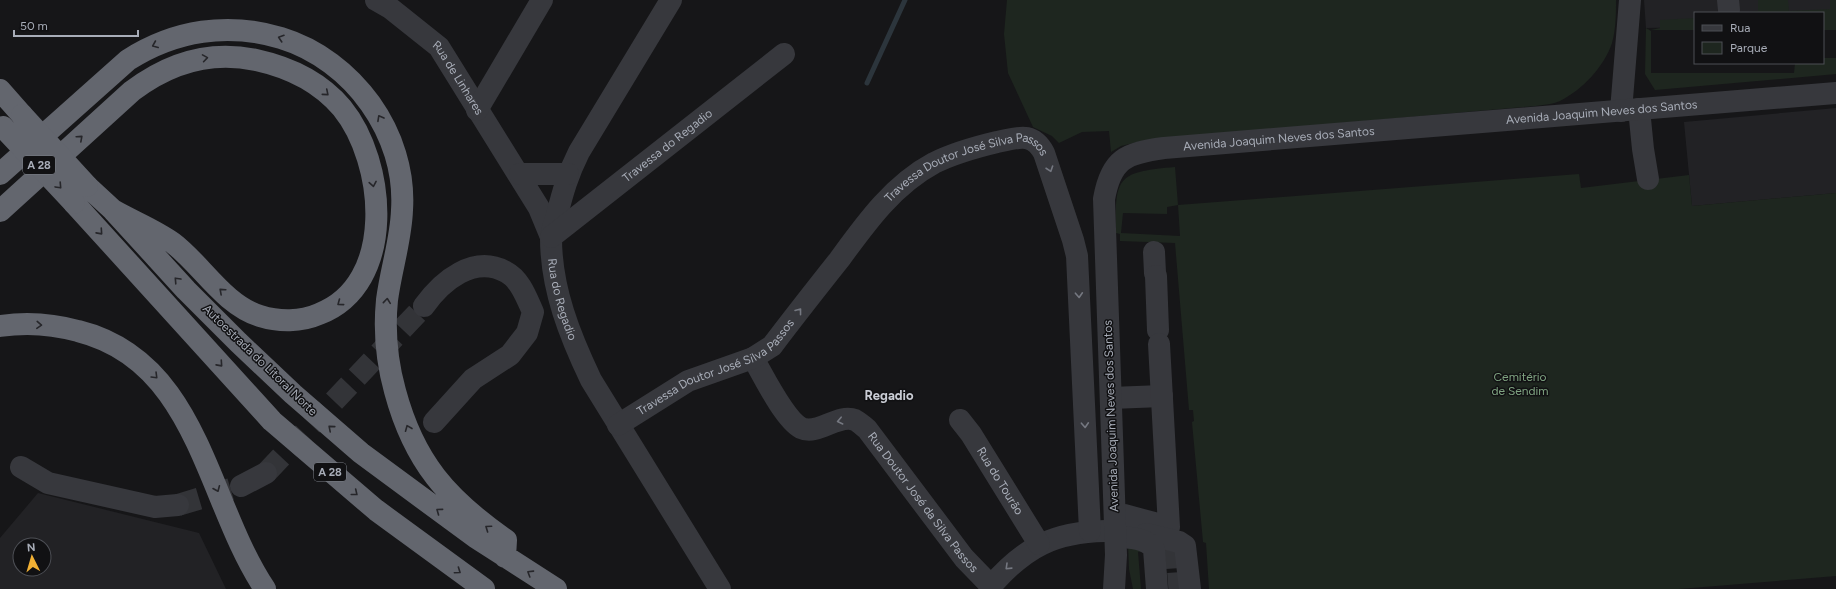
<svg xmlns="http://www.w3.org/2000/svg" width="1836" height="589" font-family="Figtree,sans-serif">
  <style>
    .built { fill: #222225; fill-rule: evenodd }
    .green { fill: #1e261f; fill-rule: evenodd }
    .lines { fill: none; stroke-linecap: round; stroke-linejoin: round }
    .stream { stroke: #2c353c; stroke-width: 5 }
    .minor-tunnel { stroke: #333438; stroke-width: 22; stroke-dasharray: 22 11; stroke-linecap: butt }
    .minor { stroke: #37383d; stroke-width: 22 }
    .highway { stroke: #63666e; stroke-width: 22 }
    .highway-bridge { stroke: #63666e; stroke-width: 22 }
    .oneway { stroke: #26262a }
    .oneway2 { stroke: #757881 }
    .labels { text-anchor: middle; stroke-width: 3; stroke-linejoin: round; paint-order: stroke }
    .shield { fill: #111113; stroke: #7b7e86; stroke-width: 1 }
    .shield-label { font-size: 11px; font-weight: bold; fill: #a8adb8 }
    .street-label { font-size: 12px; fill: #a8adb8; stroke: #111113 }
    .park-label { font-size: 12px; fill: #7fa381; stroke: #111113 }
    .neighbourhood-label { font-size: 13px; font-weight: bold; fill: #c9ccd4; stroke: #111113 }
  </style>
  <rect width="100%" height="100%" fill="#161618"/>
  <!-- built -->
  <path class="built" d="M1644,0H1836V25L1823,13H1695V27L1646,28Z
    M1836,108V193L1692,206L1684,122Z
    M38,493L199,533L226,589H0V538ZM20,545H44V569H20Z"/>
  <!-- green -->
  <path class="green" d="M1007,0H1616C1616,14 1616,29 1612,43C1604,67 1582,90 1560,101C1553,104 1543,105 1536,106L1146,140L1121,146L1111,152L1109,131L1082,132L1059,143L1052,136L1033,127L1008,73L1004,34Z
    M1758,0H1788L1789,11L1830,9V0H1836V30H1823V13H1741L1758,11Z
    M1695,18V30H1651L1660,28V20Z
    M1646,28L1651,31V73H1794L1795,63H1823V58H1836V74L1655,90L1645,74Z
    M1175,167L1178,205L1579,174L1581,188L1689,175L1692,206L1836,193V576L1679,589H1209L1206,543L1203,542L1192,422L1194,421L1193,410H1189L1175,243L1120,241V234L1116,233C1115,177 1117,172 1175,167ZM1178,205L1180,236L1121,233L1123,213L1167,214V207Z
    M1128,543L1144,551L1138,552L1141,589H1147H1133L1129,569Z"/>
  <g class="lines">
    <!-- stream -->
    <path class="stream" d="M867,83L905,0"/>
    <!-- minor-tunnel -->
    <path class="minor-tunnel" d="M266,473L424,306
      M178,505L241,486
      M1165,558L1180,557
      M1168,584L1182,583"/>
    <!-- minor -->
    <g class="minor">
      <path id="s1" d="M376,0L390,8L439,47L539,208L551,237"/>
      <path id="s2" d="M671,0L579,152C568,174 563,191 557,215C555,222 551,231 551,238C551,289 570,336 591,380L720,589"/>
      <path d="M1728,0L1729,10"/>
      <path d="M1639,109L1643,149L1648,179"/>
      <path d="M477,110L542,0"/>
      <path d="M1621,111L1630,0"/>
      <path d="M520,174H568"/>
      <path id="s3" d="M551,237L784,54"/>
      <path d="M1154,252L1155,273"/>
      <path d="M1156,276L1158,330"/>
      <path d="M424,306C442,281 474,254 506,272C520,279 527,299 533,312L527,333L510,355L473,379L434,422"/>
      <path id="s4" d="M753,358C763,375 784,419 801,428C818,436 838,413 855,420C859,422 863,426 867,429L964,558L991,586C1025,547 1054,532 1105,531"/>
      <path d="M1111,398L1162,396"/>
      <path id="s5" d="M960,420L971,434L1039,544"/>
      <path id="s6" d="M618,425L688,381L753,358L772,346C794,317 816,289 839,260C866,223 893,185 934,163C954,153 976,147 997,142C1018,138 1032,131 1044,153L1073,240L1077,256L1090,531"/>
      <path d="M21,467L48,483L155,507L178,505"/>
      <path d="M241,486L266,473"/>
      <path d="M1115,515H1124L1169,527L1159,344"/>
      <path d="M1146,534L1179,542L1185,546L1190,589"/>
      <path d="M1115,537C1128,537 1147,538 1154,549L1157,589"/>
      <path id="s7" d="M1114,589L1116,555L1104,199C1111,159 1126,153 1164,148L1836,93"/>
    </g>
    <!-- highway -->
    <path class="highway" d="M0,90L22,115
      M0,174L128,60C175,30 228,22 281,38C353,60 407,134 402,210C401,240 391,269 387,300C384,330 387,362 395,391C414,462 447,499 506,540L505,557
      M87,186L113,210L186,290L238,342L293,394L361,453L475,537L556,589
      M74,203L272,421L376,510L484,589
      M0,211L132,91C169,63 210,50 256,60C288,67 320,82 342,108C386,162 397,284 319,314C301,322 279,322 260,316C224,305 201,264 173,243C155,230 132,221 113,210
      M0,326C26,322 53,324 78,331C199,361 206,501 265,589"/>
    <!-- highway-bridge -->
    <path class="highway-bridge" d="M22,115L87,186
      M3,127L74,203"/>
  </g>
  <!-- one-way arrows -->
  <defs><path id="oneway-chevron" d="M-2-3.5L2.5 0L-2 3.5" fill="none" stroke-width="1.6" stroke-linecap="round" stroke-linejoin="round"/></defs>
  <g class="oneway">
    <use href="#oneway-chevron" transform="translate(281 38) rotate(-162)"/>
    <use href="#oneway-chevron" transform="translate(155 45) rotate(157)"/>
    <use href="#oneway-chevron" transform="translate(205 58) rotate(-9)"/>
    <use href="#oneway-chevron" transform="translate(326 93) rotate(40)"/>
    <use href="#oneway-chevron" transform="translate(380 118) rotate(-119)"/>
    <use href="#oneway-chevron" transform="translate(80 138) rotate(-42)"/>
    <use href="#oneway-chevron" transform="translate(373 184) rotate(80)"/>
    <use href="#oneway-chevron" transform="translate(59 186) rotate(47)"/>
    <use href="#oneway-chevron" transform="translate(100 232) rotate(48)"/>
    <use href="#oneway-chevron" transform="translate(177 280) rotate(-133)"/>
    <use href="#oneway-chevron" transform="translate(222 291) rotate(-138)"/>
    <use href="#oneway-chevron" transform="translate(387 301) rotate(-84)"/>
    <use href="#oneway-chevron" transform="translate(340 303) rotate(143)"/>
    <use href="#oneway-chevron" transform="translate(39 325) rotate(3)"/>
    <use href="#oneway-chevron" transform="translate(220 364) rotate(48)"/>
    <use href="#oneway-chevron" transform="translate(155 376) rotate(45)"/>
    <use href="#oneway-chevron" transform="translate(331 428) rotate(-139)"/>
    <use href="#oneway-chevron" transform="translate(408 428) rotate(-112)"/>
    <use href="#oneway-chevron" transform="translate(217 489) rotate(67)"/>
    <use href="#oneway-chevron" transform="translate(355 493) rotate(39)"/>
    <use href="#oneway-chevron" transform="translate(439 511) rotate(-144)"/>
    <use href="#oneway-chevron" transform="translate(488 528) rotate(-145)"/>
    <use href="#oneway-chevron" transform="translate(458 571) rotate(35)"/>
    <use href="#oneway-chevron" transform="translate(530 573) rotate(-148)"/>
  </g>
  <g class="oneway2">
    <use href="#oneway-chevron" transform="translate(1050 169) rotate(71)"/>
    <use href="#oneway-chevron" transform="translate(1079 295) rotate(87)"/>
    <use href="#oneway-chevron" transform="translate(799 311) rotate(-52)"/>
    <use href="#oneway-chevron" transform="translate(840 421) rotate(167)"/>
    <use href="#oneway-chevron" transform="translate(1085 425) rotate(87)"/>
    <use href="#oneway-chevron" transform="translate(1008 567) rotate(136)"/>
  </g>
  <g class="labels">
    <!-- shield labels -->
    <g class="shield">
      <rect x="23" y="156" width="32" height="18" rx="3"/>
      <rect x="314" y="463" width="32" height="18" rx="3"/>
    </g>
    <g class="shield-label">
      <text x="39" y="169">A 28</text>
      <text x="330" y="476">A 28</text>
    </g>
    <!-- street labels -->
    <g class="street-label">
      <text dy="4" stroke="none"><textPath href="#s1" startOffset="115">Rua de Linhares</textPath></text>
      <text dy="4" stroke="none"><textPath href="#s7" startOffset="917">Avenida Joaquim Neves dos Santos</textPath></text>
      <text dy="4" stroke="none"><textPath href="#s7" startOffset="593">Avenida Joaquim Neves dos Santos</textPath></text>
      <text dy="4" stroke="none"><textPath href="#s3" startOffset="148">Travessa do Regadio</textPath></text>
      <text dy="4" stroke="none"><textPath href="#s6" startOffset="451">Travessa Doutor José Silva Passos</textPath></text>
      <text dy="4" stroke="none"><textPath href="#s2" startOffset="331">Rua do Regadio</textPath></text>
      <text transform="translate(260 360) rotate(44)" y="4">Autoestrada do Litoral Norte</text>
      <text dy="4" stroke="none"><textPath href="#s6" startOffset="115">Travessa Doutor José Silva Passos</textPath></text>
      <text transform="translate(1111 416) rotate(-92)" y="4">Avenida Joaquim Neves dos Santos</text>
      <text dy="4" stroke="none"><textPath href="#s5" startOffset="73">Rua do Tourão</textPath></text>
      <text dy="4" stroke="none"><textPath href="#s4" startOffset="249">Rua Doutor José da Silva Passos</textPath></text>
    </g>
    <!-- park labels -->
    <g class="park-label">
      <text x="1520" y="381">Cemitério<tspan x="1520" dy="14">de Sendim</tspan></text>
    </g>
    <!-- neighbourhood labels -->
    <g class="neighbourhood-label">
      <text x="889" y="400">Regadio</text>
    </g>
  </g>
  <!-- legend -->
  <rect x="1694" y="12" width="130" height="52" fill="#111113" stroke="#4d4f55"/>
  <rect x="1702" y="25" width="20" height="6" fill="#37383d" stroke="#4d4f55"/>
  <text x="1730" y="32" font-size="12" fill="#a8adb8">Rua</text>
  <rect x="1702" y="42" width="20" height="12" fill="#1e261f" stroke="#4d4f55"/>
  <text x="1730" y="52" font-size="12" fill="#a8adb8">Parque</text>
  <!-- north arrow -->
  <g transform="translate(32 557) rotate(355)"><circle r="19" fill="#111113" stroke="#4d4f55"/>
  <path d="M0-3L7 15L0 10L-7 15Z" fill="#f2b134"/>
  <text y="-6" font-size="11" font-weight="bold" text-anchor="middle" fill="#a8adb8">N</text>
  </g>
  <!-- scale -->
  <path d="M14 30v6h124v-6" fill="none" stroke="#a8adb8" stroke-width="2"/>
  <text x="20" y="30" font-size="12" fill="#a8adb8" stroke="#111113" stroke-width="3" paint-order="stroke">50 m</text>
</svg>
